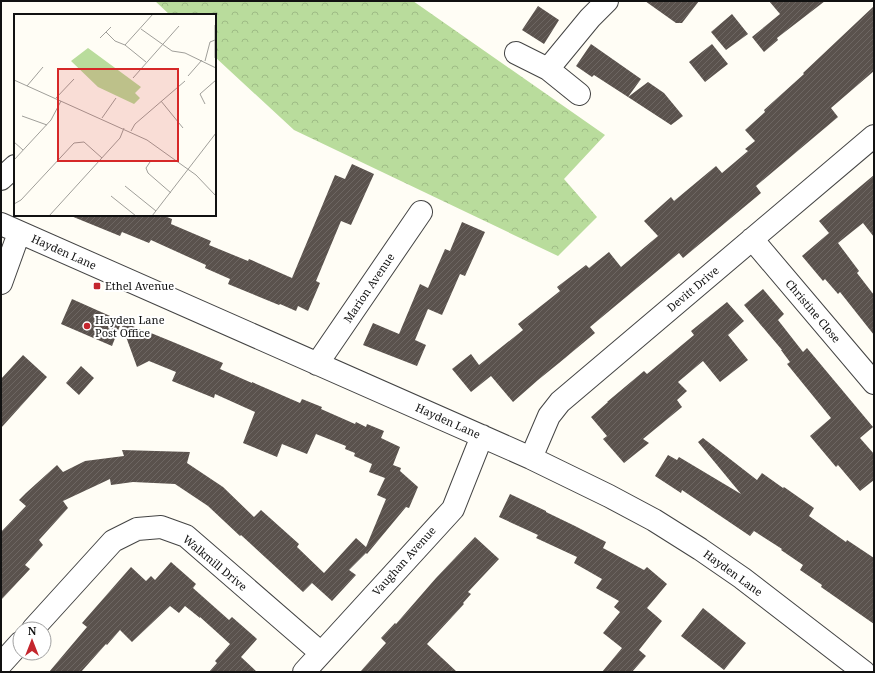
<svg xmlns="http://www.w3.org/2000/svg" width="875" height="673" font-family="'Noto Serif',serif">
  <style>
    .forest { fill: url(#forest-crowns) }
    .building { fill: url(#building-hatch) }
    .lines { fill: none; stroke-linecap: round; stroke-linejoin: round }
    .minor-casing { stroke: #444; stroke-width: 24 }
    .minor { stroke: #fff; stroke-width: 22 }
    .poi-dot { fill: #c4262e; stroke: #fff; stroke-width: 1.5 }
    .labels { text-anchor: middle; stroke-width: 4; stroke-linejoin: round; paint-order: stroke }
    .street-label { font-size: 11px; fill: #111; stroke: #fff }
    .poi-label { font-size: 11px; fill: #111; stroke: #fff; text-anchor: start }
    .inset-road { fill: none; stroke: #a09f9a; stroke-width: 1 }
    .view { fill: #d62828; fill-opacity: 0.15; stroke: #d62828; stroke-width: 2 }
    .inset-edge { fill: none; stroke: #111; stroke-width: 2 }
  </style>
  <defs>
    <pattern id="forest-crowns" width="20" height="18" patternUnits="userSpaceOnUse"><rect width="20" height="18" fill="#b9dc9c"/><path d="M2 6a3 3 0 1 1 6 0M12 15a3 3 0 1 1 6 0" fill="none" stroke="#9ebc85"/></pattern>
    <pattern id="building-hatch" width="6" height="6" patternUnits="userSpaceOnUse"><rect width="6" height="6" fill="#5a524d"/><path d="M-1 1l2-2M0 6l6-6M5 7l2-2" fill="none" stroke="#6d6662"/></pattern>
  </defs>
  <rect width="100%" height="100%" fill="#fffdf5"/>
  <!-- forest -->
  <path class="forest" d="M155,1H413L605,135L564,179L597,217L558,256L294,130L215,57V15H170Z"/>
  <!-- building -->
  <path class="building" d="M645,1H699L682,23H676Z
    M769,1H825L777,38L778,40L764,52L752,37L780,14Z
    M538,6L559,20L544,44L522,30Z
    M874,6V71L831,108L838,117L756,186L761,193L683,258L679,253L590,327L595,333L559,363L538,380L513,402L491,376L471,392L452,369L471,354L479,365L523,330L518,324L560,291L557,287L586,265L589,268L609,252L621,267L658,236L644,221L671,197L674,201L716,166L722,173L748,151L745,149L755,141L745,130L765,112L764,110L804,74L803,73Z
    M732,14L748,34L726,50L711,32Z
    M591,44L641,79L628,97L594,75L592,77L576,66Z
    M712,44L728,64L705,82L689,62Z
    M648,82L664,93L683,116L671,125L628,97Z
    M352,164L374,174L351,225L341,221L316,281L320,283L308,311L298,306L296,311L280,304L279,305L228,284L230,279L205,268L206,265L151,240L149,243L122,232L120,236L71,216V215H162L172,219L171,224L211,241L209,245L248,261L249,259L292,278L335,175L345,179Z
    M874,175V237L863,223L838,243L859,271L857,273L874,295V335L840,292L838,294L825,279L823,281L802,256L829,233L819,221Z
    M462,222L485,232L465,276L460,274L442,315L428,309L415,340L426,345L417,366L363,345L373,323L399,334L420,284L428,288L445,249L450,251Z
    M763,289L784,314L778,320L803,352L807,348L873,427L860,438L874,454V480L860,491L838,465L836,467L810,436L831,418L787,364L790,362L781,350H782L744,305Z
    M72,299L146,332V331L173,342L223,363L220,369L252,383V382L300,403L302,399L322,407L321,409L355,424L356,422L366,427L367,424L384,431L381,438L400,447L393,465L401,468L400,471L418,487L409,508L406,507L367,554L366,553L349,570L356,575L332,601L312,583L303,592L241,535L240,536L208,506L175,484L133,482L111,485L110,479L63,501L68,508L39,540L43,545L25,565L30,569L1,600V532L26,506L19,500L26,493L57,465L63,472L85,461L124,456L122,450L190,452L187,463L223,487L254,517L261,510L299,544L297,547L324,573L356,538L366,547L386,499L377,495L385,478L369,472L372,464L354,456L355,453L345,449L346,446L316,434L307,454L282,444L277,457L243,443L255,412L215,394L214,398L172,381L176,372L149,361L137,367L121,323L112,346L61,324Z
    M727,302L744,321L728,335L748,360L720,382L703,361L690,372L678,382L687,391L677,400L682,407L643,439L649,443L624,463L603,439L607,436L591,417L608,402H607L644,371L647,374L694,335L691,331Z
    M23,355L47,377L1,428V379Z
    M81,366L94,378L79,395L66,383Z
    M703,438L757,480L762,473L783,488L784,487L814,508L809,516L846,542L847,540L874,558V624L821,587L822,585L800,570L803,565L781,550L782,549L754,531L750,536L682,490L681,493L655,476L668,455L677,460L679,457L741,494L698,442Z
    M510,494L546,511V512L575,526L606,542L603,548L644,570L647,567L667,584L647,608L662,621L639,650L646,656L632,672H602L622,648L603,633L620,612L614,607L619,601L596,588L602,579L574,563L577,557L536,538L538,535L499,517Z
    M475,537L499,559L468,592L471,594L463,603L464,604L427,644L457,672H360L386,643L381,638L395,623L396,624L436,578Z
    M171,562L196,584L193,588L229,620L232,617L257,639L241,657L257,672H209L217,663L215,661L230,644L200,617V618L185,606L179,613L170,606L132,642L120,630L107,645L106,644L81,672H49L87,627L82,623L131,567L146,581L151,576L155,580Z
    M703,608L746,643L724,670L681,636Z"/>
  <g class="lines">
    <!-- minor casing -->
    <g class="minor-casing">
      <path id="minor" d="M516,53L548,69L579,94
        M548,69L590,18L607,1
        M1,179L15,166
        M1,224L531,458L609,496L654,520L700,549L742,578L864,672
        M752,239L874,383
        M1,283L19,233
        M317,364L421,212
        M531,458L549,416L560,402L874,136
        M33,629L113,541L137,529L161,527L186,536L321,653
        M1,664L20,643
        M304,672L453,509L482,436"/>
    </g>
    <!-- minor -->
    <use href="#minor" class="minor"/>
  </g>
  <!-- markers -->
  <g class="poi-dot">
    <rect x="93" y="282" width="8" height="8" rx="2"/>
    <circle cx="87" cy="326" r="4"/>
  </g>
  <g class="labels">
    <!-- street labels -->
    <g class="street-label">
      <text transform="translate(64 252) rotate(24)" y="4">Hayden Lane</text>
      <text transform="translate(369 288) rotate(-56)" y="4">Marion Avenue</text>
      <text transform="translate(693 289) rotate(-40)" y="4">Devitt Drive</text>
      <text transform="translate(813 311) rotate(50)" y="4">Christine Close</text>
      <text transform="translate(448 421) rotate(24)" y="4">Hayden Lane</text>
      <text transform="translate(404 561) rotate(-48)" y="4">Vaughan Avenue</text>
      <text transform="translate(215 563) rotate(40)" y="4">Walkmill Drive</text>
      <text transform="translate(733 573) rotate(36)" y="4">Hayden Lane</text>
    </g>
    <!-- poi labels -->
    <g class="poi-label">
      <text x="105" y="290">Ethel Avenue</text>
      <text x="95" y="324">Hayden Lane<tspan x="95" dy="13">Post Office</tspan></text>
    </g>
  </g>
  <!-- overview -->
  <g transform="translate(14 14)">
    <rect width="202" height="202" fill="#fffdf5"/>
    <path d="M74,34L127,73L121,79L126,84L120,90L84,73L57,47Z" fill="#b9dc9c"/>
    <path class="inset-road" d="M201,11V44M127,15L158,37L171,39L202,54M92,18L101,27L111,31M86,24L97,13M111,31L139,0M111,31L132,48M191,47L196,28L201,26M174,62L188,46M119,64L165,12M0,66L133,126L182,161L202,182M13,72L29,53M42,84L60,65M147,87L169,114M191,90L186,80L202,66M8,102L33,111M88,104L102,84M117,117L121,110L171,67M0,128L9,136M0,146L37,106L47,87M136,148L132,154L134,159L157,179M111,172L142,197M97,182L122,202M0,190L7,186L60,129L70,128L88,144M35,202L106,124L110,114M138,202L202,119"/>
    <path class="view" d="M44,55H164V147H44Z"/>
    <rect width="202" height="202" class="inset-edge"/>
  </g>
  <!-- border -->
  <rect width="875" height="673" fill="none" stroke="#111111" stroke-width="4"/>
  <!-- north arrow -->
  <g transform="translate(32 641)"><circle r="19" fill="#ffffff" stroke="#a0a0a0"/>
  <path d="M0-3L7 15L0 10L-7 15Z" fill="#c4262e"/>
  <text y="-6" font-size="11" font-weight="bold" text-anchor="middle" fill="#111111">N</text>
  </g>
</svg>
